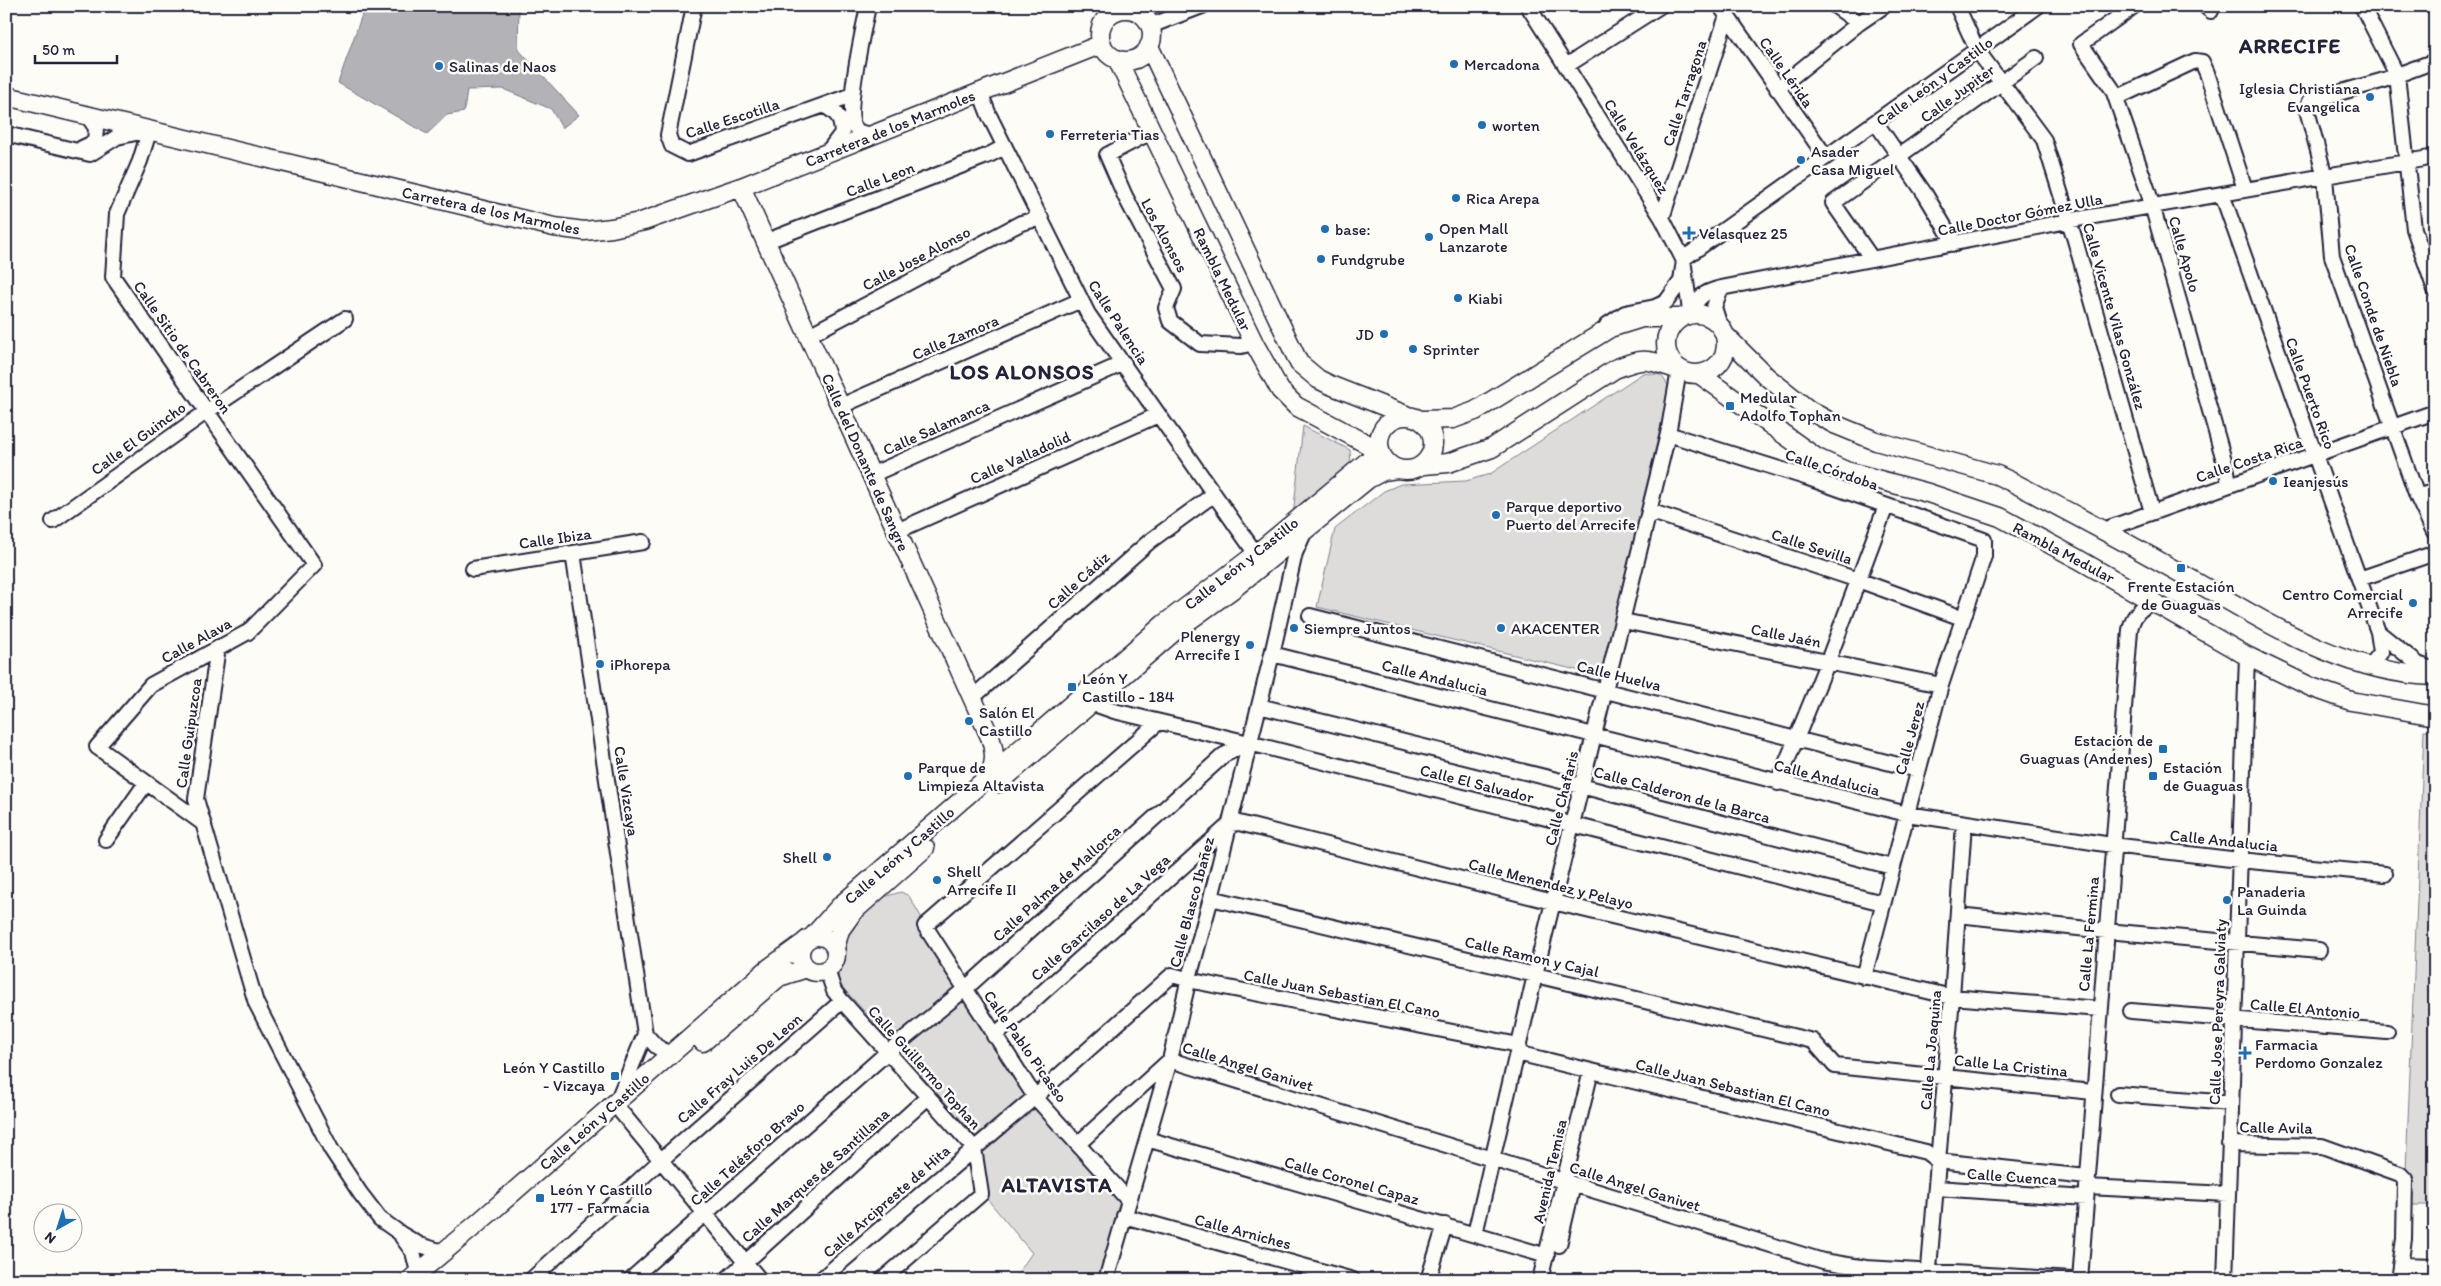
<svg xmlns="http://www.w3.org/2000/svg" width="2441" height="1286" font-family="Itim,sans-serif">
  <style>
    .green { fill: #dddcdb; stroke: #807f8b }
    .water { fill: #b2b2b7; stroke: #787885 }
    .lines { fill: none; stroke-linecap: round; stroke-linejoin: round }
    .minor-casing { stroke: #22223b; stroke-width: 18 }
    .major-casing { stroke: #22223b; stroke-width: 21 }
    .minor { stroke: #fdfcf7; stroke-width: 14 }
    .major { stroke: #fdfcf7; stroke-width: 18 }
    .poi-dot { fill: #1f6fb2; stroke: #fdfcf7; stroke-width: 2 }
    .labels { text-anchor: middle; stroke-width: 5; stroke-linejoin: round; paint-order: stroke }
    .poi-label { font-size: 16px; fill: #22223b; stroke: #fdfcf7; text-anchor: start }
    .street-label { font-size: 16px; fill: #22223b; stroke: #fdfcf7 }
    .district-label { font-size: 21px; font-weight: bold; letter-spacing: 1px; fill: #22223b; stroke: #fdfcf7 }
  </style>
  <rect width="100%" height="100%" fill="#fdfcf7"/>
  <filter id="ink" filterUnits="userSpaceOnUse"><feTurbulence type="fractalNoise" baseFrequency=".02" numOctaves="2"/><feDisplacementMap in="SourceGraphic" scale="10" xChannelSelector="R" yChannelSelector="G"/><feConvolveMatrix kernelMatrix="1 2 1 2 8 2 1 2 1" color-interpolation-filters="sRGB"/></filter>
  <g filter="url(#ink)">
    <!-- green -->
    <path class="green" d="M1643,373L1661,375L1670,388L1601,676L1317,607L1335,529L1384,491L1401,484L1466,481L1490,474Z
      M1303,426L1350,450L1351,466L1293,515Z
      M2424,730H2435V1205H2410L2411,1176L2406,1170Z
      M901,892L909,896L923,920L917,926L957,987L891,1041L844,989L839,983L838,975L845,960L847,931L877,899Z
      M966,998L1029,1095L978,1139L899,1051Z
      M1035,1102L1121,1200L1098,1280H1013L1032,1253L988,1200L989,1194L980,1151Z"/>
    <!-- water -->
    <path class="water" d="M365,6H519L518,49L579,115L562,128L551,109L503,89L467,90L464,112L447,115L427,134L338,83Z"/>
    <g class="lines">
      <!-- minor casing -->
      <g class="minor-casing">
        <path id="minor" d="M694,6L668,135L672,146L688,154L852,95
          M868,6C864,27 843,117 856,129C860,134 868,134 874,134
          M1528,6L1662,218L1683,259L1690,311
          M1835,6L1859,23
          M1957,6L1977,50L2044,140L2075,240L2152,512
          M2134,6L2081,44L2113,90L2148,191L2227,471L2229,485
          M2205,6L2211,11
          M2362,6L2397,75L2414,229L2435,290
          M1723,10L1826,157
          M1150,26L1202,6
          M1566,66L1660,6
          M1777,89L1859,23L1884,6
          M980,92L989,115L1088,314L1256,554
          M2116,98L2195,61L2202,62L2207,73L2245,189
          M825,106C838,113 841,118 842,133L827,153
          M1876,123L1925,194L1955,244
          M156,131L148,135L140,161L117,214L113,277L314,565L248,632L151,685L97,747L204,824
          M1151,132L1107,155L1125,196L1174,289L1166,308L1170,321L1200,344L1241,346L1254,343
          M6,134L90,154L117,137L145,131
          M82,148L95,142L96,128L87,115
          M2222,194L2378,632L2381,652L2370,667
          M1662,218L1730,6
          M767,241L989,155L1004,147
          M1683,259L2038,6
          M1872,259L1833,203L2036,58
          M1691,314C1697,297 1704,292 1721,288L2078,219L2435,157
          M1607,325L1625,313L1655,307L1666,302L1681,281L1683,267
          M1720,326L1714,307L1721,288
          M809,335L1021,223L1041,218
          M841,406L1081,300
          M1668,434L1808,478L1984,540V556L1941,685L1864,977
          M871,475L1124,363
          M2417,496L2435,492
          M1649,511L1858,580L1962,618
          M53,521L206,412L345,319
          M2103,530L2435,412
          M897,531L1158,415
          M2434,532L2417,496L2332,256L2325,177L2307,110L2310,101L2381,81L2435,61
          M573,553L645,1034L619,1097
          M473,569L643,542
          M2359,579L2435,553
          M1310,616L1918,770
          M1623,621L1941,685
          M2378,632L2418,664L2435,670
          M218,647L196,799L256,1003L331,1149L360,1193L380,1219L401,1234L420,1245L443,1252
          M1272,654L1907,814L2112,845L2239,860L2385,874
          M972,698L1150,541L1213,495
          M1091,703L1114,711L1249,743L1883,903
          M1259,706L1581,786L1892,867
          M1778,783L1828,661L1886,506
          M106,840L146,783
          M1211,898L1813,1041L1835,1066L2093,1092
          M1958,915L2106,931L2319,950
          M827,970L834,991L842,1001L974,1148L981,1194L882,1280
          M2131,1011L2387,1032
          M645,1034L656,1046L670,1055
          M994,1036L1230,824L1239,823L1553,902L1952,997L2099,1009
          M1517,1053L1926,1152L1938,1161
          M2118,1094L2230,1103
          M621,1112L760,1280
          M1147,1139L1547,1256
          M1078,1144L1170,1060L1823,1261L1866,1268L2072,1280
          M2229,1144L2322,1146L2400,1174L2405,1179L2404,1239L2398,1280
          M1938,1161L2087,1177
          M2087,1187L2228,1194
          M1936,1188L2086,1198
          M1129,1201L1035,1097L925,926L1159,722
          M1124,1216L1353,1280
          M1475,1234L1535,975L1668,434L1679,370
          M402,1237L413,1252L418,1272
          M1559,1245L1573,1185
          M2402,1265L2435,1266
          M531,1280L660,1161L842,1001
          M630,1280L882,1057L965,989L1224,755L1249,743
          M726,1280L928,1097
          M820,1280L1035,1097L1172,975L1198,982L1519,1045
          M1106,1280L1170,1060L1189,978L1211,898L1272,654L1295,553L1304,533
          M1428,1280L1445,1225
          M1540,1280L1591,1071
          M1928,1280L1952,997L1964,823
          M2080,1280L2130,630C2133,614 2140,609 2153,601
          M2225,1280L2247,656"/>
      </g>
      <!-- major casing -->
      <g class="major-casing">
        <path id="major" d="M1100 35a26 26 0 1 1 52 0a26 26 0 1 1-52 0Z
          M1149,46L1299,363L1318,379L1330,385L1406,415
          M1117,59L1254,343L1280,390L1296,406L1380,451
          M6,96L554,227L584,231L612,228L644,221L741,187L1102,44
          M741,187L990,737C995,752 996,761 989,776
          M1666 344a30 30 0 1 1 60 0a30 30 0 1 1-60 0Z
          M1725,335L1767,377L1809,410L1834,424L1876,441L1997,475L2016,484C2071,513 2126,542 2180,573C2259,617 2341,674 2435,676
          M1699,374L1817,458L1846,471L1928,493L2000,517L2078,559L2247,656L2311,687L2351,701L2435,716
          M1379 443a27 27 0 1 1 54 0a27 27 0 1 1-54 0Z
          M1422,420L1453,419L1475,411L1610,328L1642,318H1680
          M1424,465L1448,463L1492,448L1615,369C1646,356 1648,360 1679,370
          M999,783L1176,630L1233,589L1368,479L1383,471L1397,469
          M800 954a18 18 0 1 1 36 0a18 18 0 1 1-36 0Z
          M813,936L841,905L1164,624L1256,554L1380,451
          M836,945L840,930L853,912L925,848
          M703,1042L779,977L807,968
          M410,1280L478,1223L769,968L802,944"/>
      </g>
      <!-- minor -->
      <use href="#minor" class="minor"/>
      <!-- major -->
      <use href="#major" class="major"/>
    </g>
  </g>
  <!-- markers -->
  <g class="poi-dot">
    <circle cx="1454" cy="64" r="5"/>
    <circle cx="439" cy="66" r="5"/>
    <circle cx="2370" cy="97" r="5"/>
    <circle cx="1482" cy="125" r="5"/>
    <circle cx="1050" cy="134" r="5"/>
    <circle cx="1801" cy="160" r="5"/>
    <circle cx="1456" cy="198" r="5"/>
    <circle cx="1325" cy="229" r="5"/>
    <path d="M1686.5 225.5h5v5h5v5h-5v5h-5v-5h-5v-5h5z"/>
    <circle cx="1429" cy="237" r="5"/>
    <circle cx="1321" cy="259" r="5"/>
    <circle cx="1458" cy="298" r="5"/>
    <circle cx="1384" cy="334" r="5"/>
    <circle cx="1413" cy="349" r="5"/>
    <rect x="1725" y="401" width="10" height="10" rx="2.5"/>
    <circle cx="2273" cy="481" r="5"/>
    <circle cx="1496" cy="515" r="5"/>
    <rect x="2176" y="563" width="10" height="10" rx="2.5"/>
    <circle cx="2413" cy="603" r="5"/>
    <circle cx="1294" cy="628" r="5"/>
    <circle cx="1501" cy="628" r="5"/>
    <circle cx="1250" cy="645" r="5"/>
    <circle cx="600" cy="664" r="5"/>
    <rect x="1067" y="682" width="10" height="10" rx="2.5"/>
    <circle cx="969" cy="721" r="5"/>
    <rect x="2158" y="744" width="10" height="10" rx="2.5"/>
    <circle cx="908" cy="776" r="5"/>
    <rect x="2148" y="771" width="10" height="10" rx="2.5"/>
    <circle cx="827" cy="857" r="5"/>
    <circle cx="937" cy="880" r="5"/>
    <circle cx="2227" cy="900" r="5"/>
    <path d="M2242.5 1045.5h5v5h5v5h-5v5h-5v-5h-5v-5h5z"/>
    <rect x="610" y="1071" width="10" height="10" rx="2.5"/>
    <rect x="535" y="1193" width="10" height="10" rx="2.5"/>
  </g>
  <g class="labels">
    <!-- poi labels -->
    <g class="poi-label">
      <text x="1464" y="70">Mercadona</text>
      <text x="449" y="72">Salinas de Naos</text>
      <text x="2360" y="94" text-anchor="end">Iglesia Christiana<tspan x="2360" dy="18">Evangelica</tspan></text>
      <text x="1492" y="131">worten</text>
      <text x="1060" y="140">Ferreteria Tias</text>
      <text x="1811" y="157">Asader<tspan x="1811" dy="18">Casa Miguel</tspan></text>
      <text x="1466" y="204">Rica Arepa</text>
      <text x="1439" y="234">Open Mall<tspan x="1439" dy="18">Lanzarote</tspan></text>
      <text x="1335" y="235">base:</text>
      <text x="1699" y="239">Velasquez 25</text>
      <text x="1331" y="265">Fundgrube</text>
      <text x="1468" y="304">Kiabi</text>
      <text x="1374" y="340" text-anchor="end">JD</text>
      <text x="1423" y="355">Sprinter</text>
      <text x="1740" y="403">Medular<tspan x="1740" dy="18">Adolfo Tophan</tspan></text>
      <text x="2283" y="487">Ieanjesús</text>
      <text x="1506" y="512">Parque deportivo<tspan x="1506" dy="18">Puerto del Arrecife</tspan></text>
      <text x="2181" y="592" text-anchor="middle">Frente Estación<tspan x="2181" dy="18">de Guaguas</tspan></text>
      <text x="2403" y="600" text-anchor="end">Centro Comercial<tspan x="2403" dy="18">Arrecife</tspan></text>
      <text x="1304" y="634">Siempre Juntos</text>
      <text x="1511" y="634">AKACENTER</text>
      <text x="1240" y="642" text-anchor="end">Plenergy<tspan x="1240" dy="18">Arrecife I</tspan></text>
      <text x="610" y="670">iPhorepa</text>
      <text x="1082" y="684">León Y<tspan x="1082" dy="18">Castillo - 184</tspan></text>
      <text x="979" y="718">Salón El<tspan x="979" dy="18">Castillo</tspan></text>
      <text x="2153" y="746" text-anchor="end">Estación de<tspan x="2153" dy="18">Guaguas (Andenes)</tspan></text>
      <text x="918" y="773">Parque de<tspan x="918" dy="18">Limpieza Altavista</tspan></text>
      <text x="2163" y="773">Estación<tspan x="2163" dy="18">de Guaguas</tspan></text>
      <text x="817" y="863" text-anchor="end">Shell</text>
      <text x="947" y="877">Shell<tspan x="947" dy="18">Arrecife II</tspan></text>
      <text x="2237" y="897">Panaderia<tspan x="2237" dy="18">La Guinda</tspan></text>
      <text x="2255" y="1050">Farmacia<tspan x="2255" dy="18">Perdomo Gonzalez</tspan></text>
      <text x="605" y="1073" text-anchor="end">León Y Castillo<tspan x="605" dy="18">- Vizcaya</tspan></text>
      <text x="550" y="1195">León Y Castillo<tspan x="550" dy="18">177 - Farmacia</tspan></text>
    </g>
    <!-- street labels -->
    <g class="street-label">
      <text transform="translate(1787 72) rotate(55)" y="6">Calle Lérida</text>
      <text transform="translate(1934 81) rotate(-36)" y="6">Calle León y Castillo</text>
      <text transform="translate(1684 93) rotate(-72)" y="6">Calle Tarragona</text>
      <text transform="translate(1957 93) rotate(-36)" y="6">Calle Jupiter</text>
      <text transform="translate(732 118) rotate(-18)" y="6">Calle Escotilla</text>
      <text transform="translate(890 128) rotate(-22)" y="6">Carretera de los Marmoles</text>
      <text transform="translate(1637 146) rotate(58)" y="6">Calle Velázquez</text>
      <text transform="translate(880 179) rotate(-21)" y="6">Calle Leon</text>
      <text transform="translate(491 210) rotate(12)" y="6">Carretera de los Marmoles</text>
      <text transform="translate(2020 214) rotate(-11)" y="6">Calle Doctor Gómez Ulla</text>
      <text transform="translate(1165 235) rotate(62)" y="6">Los Alonsos</text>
      <text transform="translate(2185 254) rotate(74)" y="6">Calle Apolo</text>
      <text transform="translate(916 258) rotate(-28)" y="6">Calle Jose Alonso</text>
      <text transform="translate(1223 279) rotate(64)" y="6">Rambla Medular</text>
      <text transform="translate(2374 315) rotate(71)" y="6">Calle Conde de Niebla</text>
      <text transform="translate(2115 316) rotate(74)" y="6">Calle Vicente Vilas González</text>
      <text transform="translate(1119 322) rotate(57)" y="6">Calle Palencia</text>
      <text transform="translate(955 337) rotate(-23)" y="6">Calle Zamora</text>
      <text transform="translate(183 347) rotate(55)" y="6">Calle Sitio de Cabreron</text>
      <text transform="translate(2311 393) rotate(70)" y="6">Calle Puerto Rico</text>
      <text transform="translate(936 427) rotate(-24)" y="6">Calle Salamanca</text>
      <text transform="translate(138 438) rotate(-36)" y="6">Calle El Guincho</text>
      <text transform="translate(1020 457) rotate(-24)" y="6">Calle Valladolid</text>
      <text transform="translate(2249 459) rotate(-19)" y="6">Calle Costa Rica</text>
      <text transform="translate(866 462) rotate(66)" y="6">Calle del Donante de Sangre</text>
      <text transform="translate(1832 469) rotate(19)" y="6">Calle Córdoba</text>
      <text transform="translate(555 538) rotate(-8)" y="6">Calle Ibiza</text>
      <text transform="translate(1812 546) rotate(18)" y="6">Calle Sevilla</text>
      <text transform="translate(2064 552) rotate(28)" y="6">Rambla Medular</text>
      <text transform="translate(1241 563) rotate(-38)" y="6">Calle León y Castillo</text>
      <text transform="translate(1078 580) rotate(-42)" y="6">Calle Cádiz</text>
      <text transform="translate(1786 635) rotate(11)" y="6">Calle Jaén</text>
      <text transform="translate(196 640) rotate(-29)" y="6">Calle Alava</text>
      <text transform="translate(1619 675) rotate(14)" y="6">Calle Huelva</text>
      <text transform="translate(1435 677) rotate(14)" y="6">Calle Andalucia</text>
      <text transform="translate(188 733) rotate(-82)" y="6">Calle Guipuzcoa</text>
      <text transform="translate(1909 738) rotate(-75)" y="6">Calle Jerez</text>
      <text transform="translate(1827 777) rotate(14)" y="6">Calle Andalucia</text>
      <text transform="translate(1477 783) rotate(14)" y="6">Calle El Salvador</text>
      <text transform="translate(627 791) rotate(81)" y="6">Calle Vizcaya</text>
      <text transform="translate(1682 794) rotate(15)" y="6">Calle Calderon de la Barca</text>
      <text transform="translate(1561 798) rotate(-76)" y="6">Calle Chafaris</text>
      <text transform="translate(2224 840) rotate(6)" y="6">Calle Andalucia</text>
      <text transform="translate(899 855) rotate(-41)" y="6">Calle León y Castillo</text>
      <text transform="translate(1056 883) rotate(-42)" y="6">Calle Palma de Mallorca</text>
      <text transform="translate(1551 883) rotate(14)" y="6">Calle Menendez y Pelayo</text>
      <text transform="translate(1191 902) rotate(-75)" y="6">Calle Blasco Ibañez</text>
      <text transform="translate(1100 917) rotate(-42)" y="6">Calle Garcilaso de La Vega</text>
      <text transform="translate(2088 934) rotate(-85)" y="6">Calle La Fermina</text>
      <text transform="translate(1532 956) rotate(13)" y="6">Calle Ramon y Cajal</text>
      <text transform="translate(1342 993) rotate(11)" y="6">Calle Juan Sebastian El Cano</text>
      <text transform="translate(2305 1008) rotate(5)" y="6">Calle El Antonio</text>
      <text transform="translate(2217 1012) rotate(-88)" y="6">Calle Jose Pereyra Galviaty</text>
      <text transform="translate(1026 1046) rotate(55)" y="6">Calle Pablo Picasso</text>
      <text transform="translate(1930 1050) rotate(-85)" y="6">Calle La Joaquina</text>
      <text transform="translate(2011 1065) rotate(6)" y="6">Calle La Cristina</text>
      <text transform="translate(1248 1066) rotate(17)" y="6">Calle Angel Ganivet</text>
      <text transform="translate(925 1067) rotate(48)" y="6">Calle Guillermo Tophan</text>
      <text transform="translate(739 1068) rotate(-41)" y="6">Calle Fray Luis De Leon</text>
      <text transform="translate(1733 1087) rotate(14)" y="6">Calle Juan Sebastian El Cano</text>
      <text transform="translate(594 1121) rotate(-41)" y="6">Calle León y Castillo</text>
      <text transform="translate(2276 1127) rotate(1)" y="6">Calle Avila</text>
      <text transform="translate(747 1153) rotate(-42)" y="6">Calle Telésforo Bravo</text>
      <text transform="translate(1549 1171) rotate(-77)" y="6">Avenida Temisa</text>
      <text transform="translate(815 1175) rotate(-42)" y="6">Calle Marques de Santillana</text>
      <text transform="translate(2012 1176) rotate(4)" y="6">Calle Cuenca</text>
      <text transform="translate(1352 1180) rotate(16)" y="6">Calle Coronel Capaz</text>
      <text transform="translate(1635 1186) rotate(17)" y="6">Calle Angel Ganivet</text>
      <text transform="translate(886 1201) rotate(-41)" y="6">Calle Arcipreste de Hita</text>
      <text transform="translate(1243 1231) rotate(15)" y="6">Calle Arniches</text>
    </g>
    <!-- district labels -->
    <g class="district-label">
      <text x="2290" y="53">ARRECIFE</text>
      <text x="1022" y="379">LOS ALONSOS</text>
      <text x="1057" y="1192">ALTAVISTA</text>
    </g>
  </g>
  <!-- margin -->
  <rect width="2441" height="1286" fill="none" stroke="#fdfcf7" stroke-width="25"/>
  <rect x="12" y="12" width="2416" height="1261" fill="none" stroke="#22223b" stroke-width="2" filter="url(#ink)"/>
  <!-- north arrow -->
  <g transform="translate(58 1228) rotate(219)"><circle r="24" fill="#fdfcf7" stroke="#a5a5ac"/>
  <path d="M0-4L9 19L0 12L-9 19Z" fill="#1f6fb2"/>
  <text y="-8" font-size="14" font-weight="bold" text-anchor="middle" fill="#22223b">N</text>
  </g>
  <!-- scale -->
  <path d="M35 55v8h82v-8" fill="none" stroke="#22223b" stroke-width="2.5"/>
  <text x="42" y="55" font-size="15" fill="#22223b" stroke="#fdfcf7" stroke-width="4" paint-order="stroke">50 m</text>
</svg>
